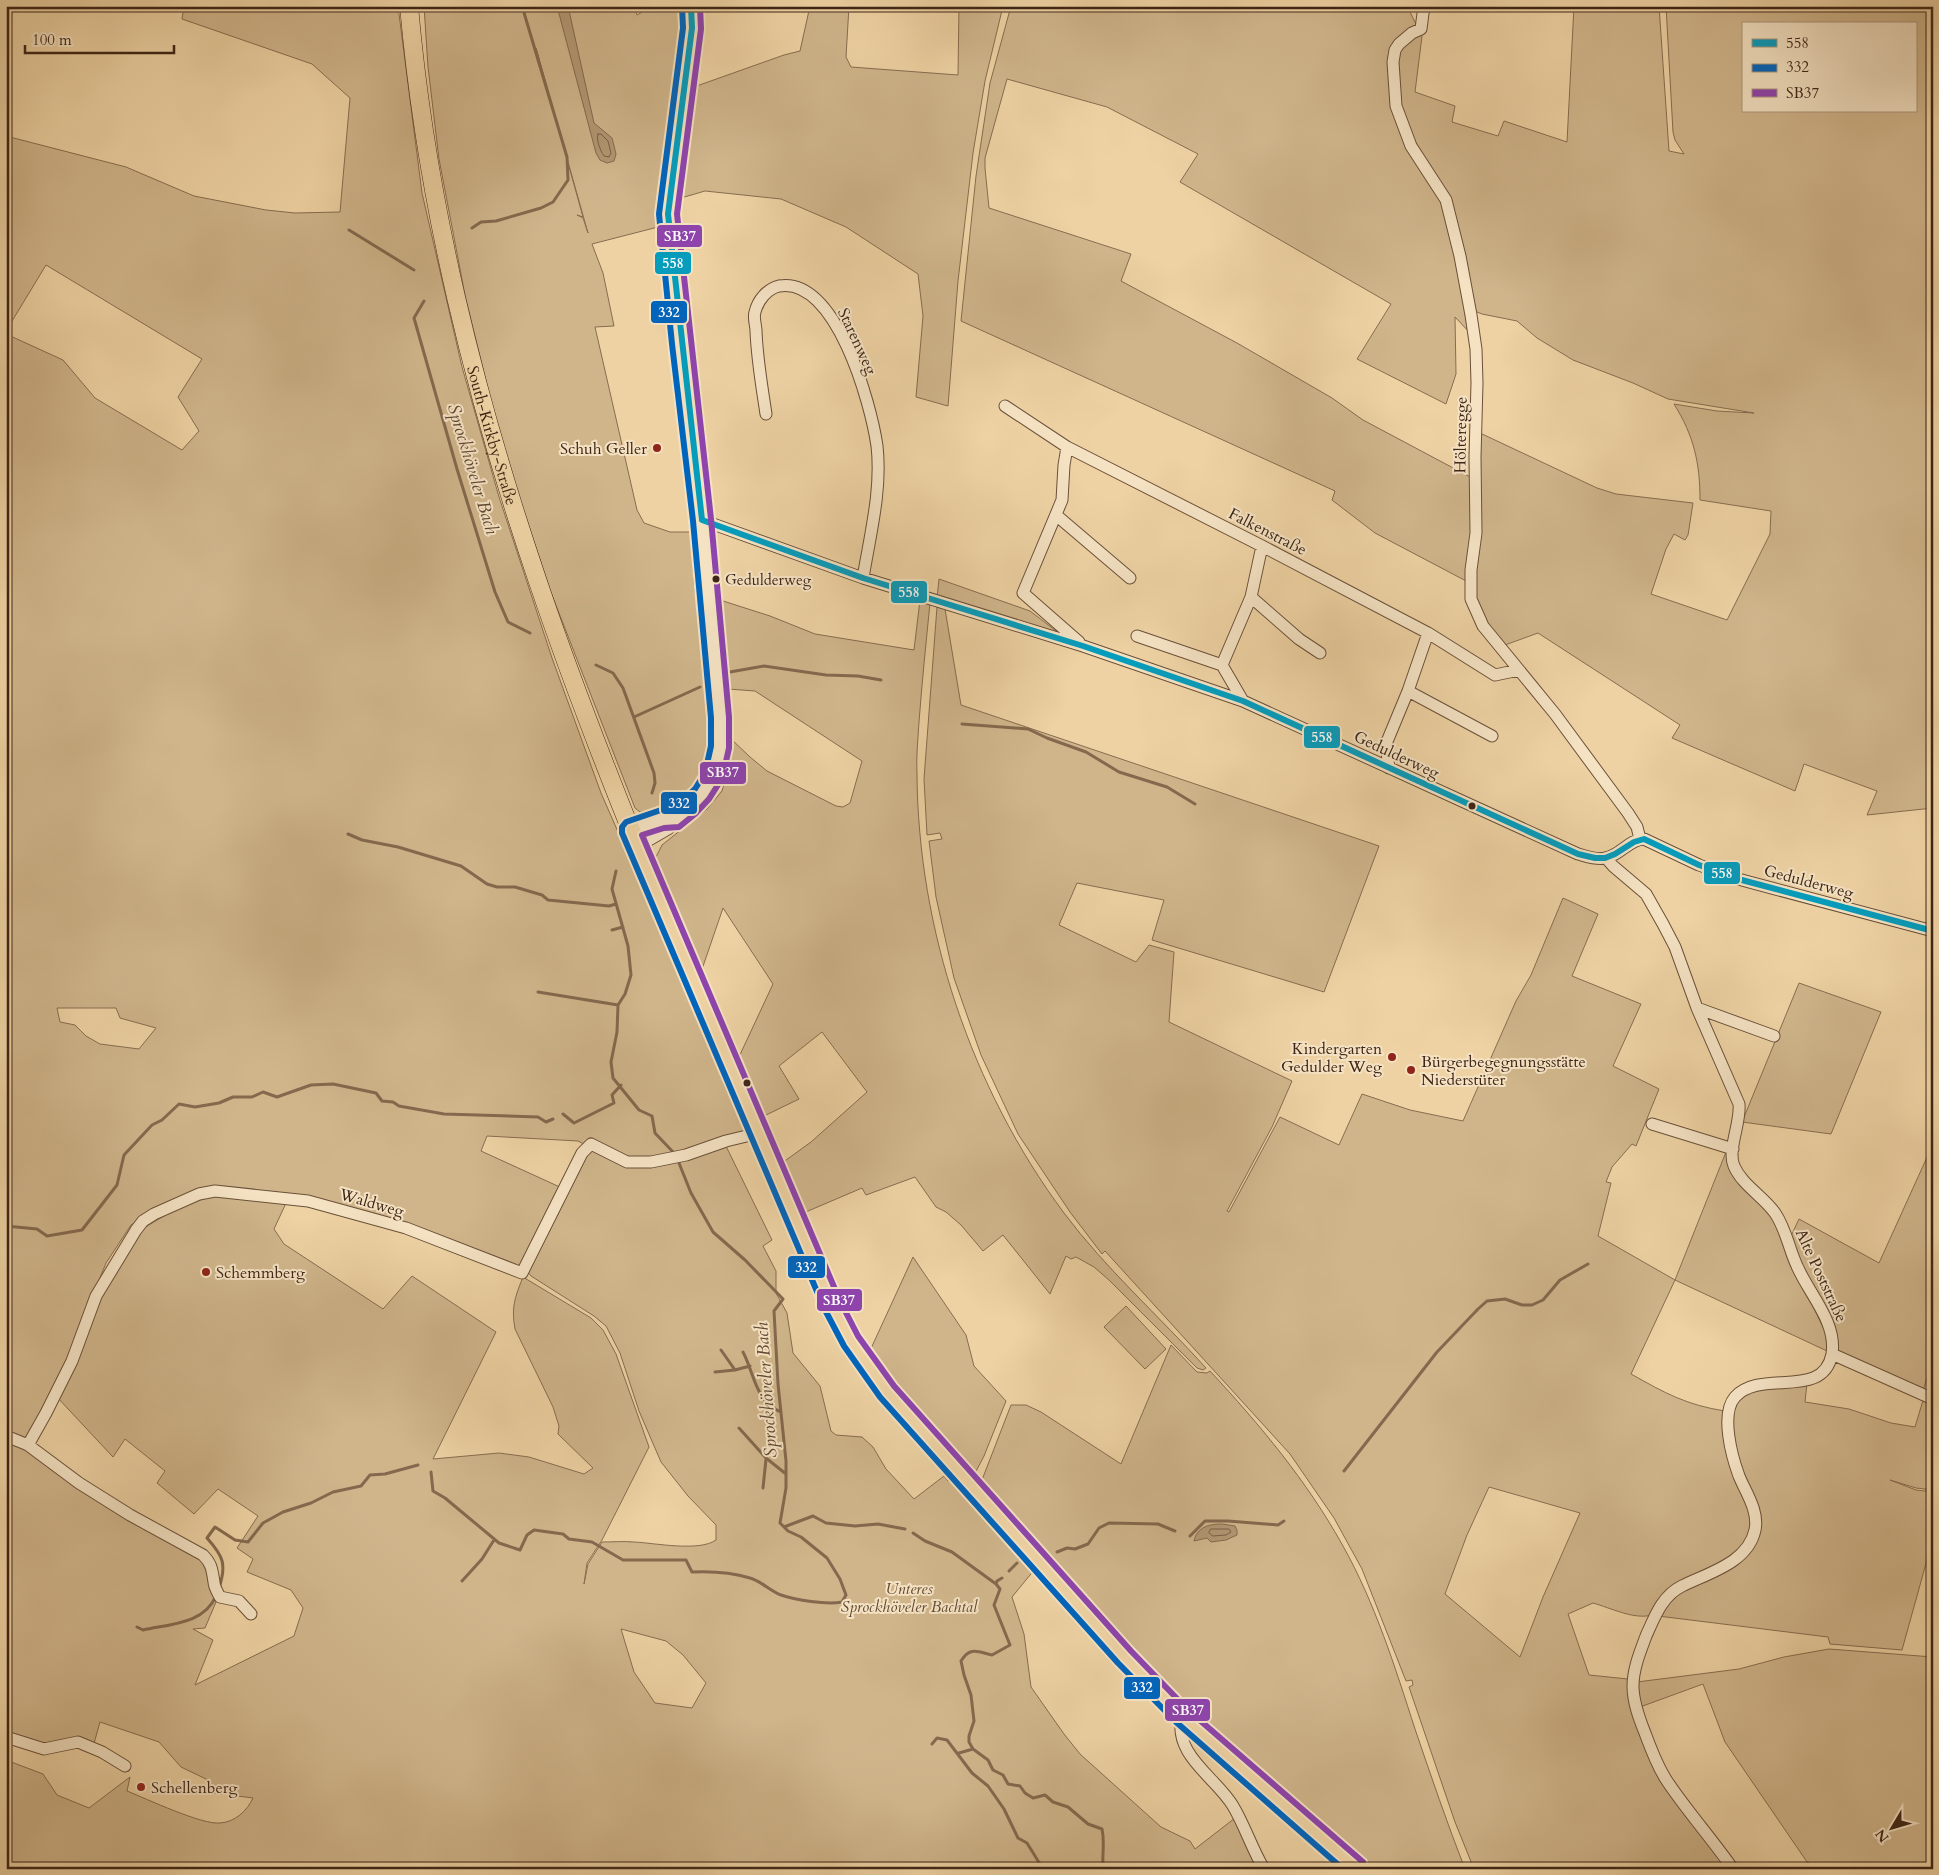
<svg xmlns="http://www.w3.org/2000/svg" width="1939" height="1875" font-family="Cardo,serif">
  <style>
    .green { fill: #d0b58b; stroke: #876d50; fill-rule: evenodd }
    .water { fill: #b29773; stroke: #84694e }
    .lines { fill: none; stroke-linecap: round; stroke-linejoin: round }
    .shore { stroke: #785e44; stroke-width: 1 }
    .stream { stroke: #84694e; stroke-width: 3 }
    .street-casing { stroke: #6a5039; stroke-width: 13 }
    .primary-casing { stroke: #3e2516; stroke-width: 19 }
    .street { stroke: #f4e2c3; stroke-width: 11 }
    .primary { stroke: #eed2a3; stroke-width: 18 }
    .bus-1-casing { stroke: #f4e2c3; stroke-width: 10 }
    .bus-2-casing { stroke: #f4e2c3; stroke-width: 10 }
    .bus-3-casing { stroke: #f4e2c3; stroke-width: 10 }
    .bus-1 { stroke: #069cbc; stroke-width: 6 }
    .bus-2 { stroke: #0065bd; stroke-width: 6 }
    .bus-3 { stroke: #8e44ad; stroke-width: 6 }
    .poi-dot { fill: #8f2418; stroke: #f4e2c3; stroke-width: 2 }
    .bus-dot { fill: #3e2516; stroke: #f4e2c3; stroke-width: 2 }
    .labels { text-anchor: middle; stroke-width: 4; stroke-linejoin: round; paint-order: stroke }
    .bus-label { font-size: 15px; fill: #3e2516; stroke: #f4e2c3; text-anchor: start }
    .street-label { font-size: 16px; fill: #3e2516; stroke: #f4e2c3 }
    .poi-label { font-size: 16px; fill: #3e2516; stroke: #f4e2c3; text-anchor: start }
    .park-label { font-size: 16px; font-style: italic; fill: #624933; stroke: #f4e2c3 }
    .water-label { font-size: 18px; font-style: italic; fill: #614732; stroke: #f4e2c3 }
    .line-badge { stroke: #f4e2c3; stroke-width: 2 }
    .badge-label { font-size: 14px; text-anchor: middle; font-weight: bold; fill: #fff }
  </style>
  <rect width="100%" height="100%" fill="#eed2a3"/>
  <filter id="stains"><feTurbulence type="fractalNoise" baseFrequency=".004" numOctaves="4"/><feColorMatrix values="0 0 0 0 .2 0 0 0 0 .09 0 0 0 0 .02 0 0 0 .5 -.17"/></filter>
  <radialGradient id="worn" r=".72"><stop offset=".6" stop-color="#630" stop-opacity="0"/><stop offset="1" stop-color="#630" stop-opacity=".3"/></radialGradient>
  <!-- green -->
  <path class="green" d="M184,6H398L422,193L462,367L499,497L552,658L601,793L710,1042C719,1074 729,1104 750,1130L723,1140L772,1240L763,1246L776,1271V1293L787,1313L793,1353L820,1386L831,1431L836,1435L862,1437L873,1447L886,1469L914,1499L944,1476L948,1481L954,1477L1035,1569L1012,1597L1024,1634L1031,1687L1064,1734L1080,1754L1161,1827L1190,1841L1195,1849L1235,1818L1262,1869H6V1760L43,1774L57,1795L89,1808L130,1777L127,1791C147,1799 202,1825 220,1823C235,1822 247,1811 253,1798L214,1793L206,1779L181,1767L159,1742L100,1722L93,1747L79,1741L42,1747L6,1736V1438L28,1447L79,1486L128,1516L198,1554L209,1564L216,1602L205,1628L193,1629L213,1640L195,1685L294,1636L303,1608L291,1590L247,1572L253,1559L237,1548L258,1516L218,1489L194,1514L157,1483L165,1471L125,1439L113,1457L56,1396L115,1265L139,1231L182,1205L215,1196L287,1201L274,1229L284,1244L383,1309L412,1276L496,1332L433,1459L499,1453L529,1457L584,1474L593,1468L558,1434L559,1426L553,1407L515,1329C511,1307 515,1297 523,1277L591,1318L603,1330L616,1354L649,1447L602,1540L587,1563L584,1584L588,1564L602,1542C613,1542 624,1541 634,1542C655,1543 699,1552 716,1540V1525L688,1496L661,1462L639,1411L620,1353L606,1326L594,1316L531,1276L527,1271L584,1154L592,1146L630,1164L592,1143L584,1144L578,1141L487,1136L481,1151L562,1188L520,1272L407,1227L308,1199L214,1190L180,1197L131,1225L106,1263L53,1393L26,1443L6,1435V334L63,360L95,398L182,450L199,431L178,397L202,359L46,265L6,331V136L126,167L194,196L266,210L295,213L340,212L350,98L312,64L182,19ZM57,1008H116L120,1018L156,1028L139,1049L100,1044L86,1036L75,1025L60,1022ZM621,1629L666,1641L683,1655L706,1683L692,1708L655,1703L634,1672Z
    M424,6H634L637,15L653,6H679L681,31L657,205L658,227L592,244L603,273L614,326L595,327L637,510L644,523L670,532H691L694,582L713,734L708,764L697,783L680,801L657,812H640L635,808L550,590L516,487L492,405L465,295L439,159L428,67ZM536,48L588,233L583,218L577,215L583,217Z
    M810,6H849L846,57L851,67L958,75L959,6H1003L985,81L973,153L958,281L948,406L916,397L923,316L918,274L846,227L781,199L705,191L674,200L691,88L784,55L800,51Z
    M1011,6H1407L1422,36L1415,92L1455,106L1452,122L1498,136L1504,121L1567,142L1574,6H1659L1669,151L1684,154L1675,140L1673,132L1666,6H1933V808L1867,815L1877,791L1804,764L1795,791L1672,738L1680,725L1538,633L1505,645L1486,623L1475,595L1480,433L1597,488L1616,494L1693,503L1688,535L1685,540L1674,534L1666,549L1651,594L1727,620L1770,534L1771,511L1700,500C1700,463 1694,436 1674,404L1717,411L1754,413L1668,399L1633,383L1573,360L1537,338L1517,321L1482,314L1472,310L1471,334L1455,317L1456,374L1446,404L1357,359L1391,304L1180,182L1198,154L1107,107L1007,79L985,158V168L989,208L1131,254L1121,281L1237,343L1332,398L1363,420L1472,478L1473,532L1468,582L1375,533L1332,500L1335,491L961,321L976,176L990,83ZM1743,24H1915V111H1743Z
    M939,579L1030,611L1068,640L937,598Z
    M720,600L770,616L815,634L914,650L920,600L930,603C926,643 922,682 919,722C918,739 916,757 917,774C918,929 971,1088 1064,1213C1106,1269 1159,1316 1206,1368L1203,1370L1197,1368L1109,1280L1094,1267L1076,1257L1071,1259L1066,1256L1050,1294L1003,1235L983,1251L961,1225L946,1212L936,1207L915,1177L866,1195L862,1188L801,1214L782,1163L811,1142L867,1092L822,1032L779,1066L799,1099L762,1117L738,1059L773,984L723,908L700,975L657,866L656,857L662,845L707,809L722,791L726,777L729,737L750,757L767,771L836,806L843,807L850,803L862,761L755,691L728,689Z
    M937,607L945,609L961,705L1379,846L1324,992L1152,940L1164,900L1077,883L1059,925L1136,962L1149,945L1174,952L1169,1022L1292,1081L1272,1127L1227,1211L1229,1212L1280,1117L1339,1145L1362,1094L1410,1110L1463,1121L1516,1001L1531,975L1563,898L1598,914L1572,976L1641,1004L1613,1066L1659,1089L1636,1146L1632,1144L1612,1167L1606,1182L1611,1183L1598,1236L1675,1280L1726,1152L1730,1168L1773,1219L1826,1334L1827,1351L1675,1280L1631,1374C1665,1393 1686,1405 1725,1411L1752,1518L1749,1540L1732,1558L1691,1578L1652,1615C1634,1620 1611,1608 1593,1603L1568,1614L1589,1675L1628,1679L1636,1722L1729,1869H1474L1455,1822L1409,1687L1413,1685L1412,1680L1406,1681L1362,1569L1334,1518L1290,1454L1105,1251L1102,1254L1070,1212L1018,1134L981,1055L954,978L936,897L929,841L942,839L940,833L927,835L924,779ZM1489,1487L1580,1513L1543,1597L1520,1657L1445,1594L1467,1535Z
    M1799,983L1881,1012L1831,1134L1742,1122Z
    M1933,1144V1358L1923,1391L1838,1355L1808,1280L1790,1238L1799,1219L1879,1263Z
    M913,1257L966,1335L974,1366L1006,1401L984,1456L973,1477L929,1428L868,1355Z
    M1126,1306L1166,1349L1145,1369L1104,1327Z
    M1171,1345L1197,1372L1207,1373L1210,1371C1260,1425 1307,1481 1343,1546C1375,1603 1395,1667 1415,1729C1431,1776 1447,1823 1465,1869H1372L1173,1694L1133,1653L980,1485L1011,1405H1026L1041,1412L1121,1464Z
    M1807,1383L1805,1402L1849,1409L1891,1423L1915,1427L1924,1397L1933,1401V1490L1916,1488L1890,1480L1916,1490L1933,1492V1550L1930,1549L1902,1650L1830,1644L1828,1637L1658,1616L1666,1603L1756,1539L1729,1418L1744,1391Z
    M1829,1649L1933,1657V1869H1823L1807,1862L1725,1742L1703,1684L1640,1707L1637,1682L1739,1669L1784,1657Z"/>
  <!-- water -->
  <path class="water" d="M557,6H568L594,123L612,138L616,154L614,161L607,163L600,160L596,153Z
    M1222,1524L1235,1526L1237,1530V1535L1226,1540L1211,1542L1207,1538L1194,1541C1197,1527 1209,1524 1222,1524Z"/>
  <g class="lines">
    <!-- shore -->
    <path class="shore" d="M598,134H601L608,141L611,153L609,157L604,156C600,150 596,140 598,134Z
      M1211,1529H1229L1231,1532L1226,1535L1213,1536L1209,1533Z"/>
    <!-- stream -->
    <path class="stream" d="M472,228L481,222L496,221L541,208L553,202L568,180L567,157L522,6
      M349,230L414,270
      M424,301L414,318L457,469L495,592L508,622L530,633
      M596,665L613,673L623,688L654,773L655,783L652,793
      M730,672L764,666L826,675L858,676L881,680
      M634,717L700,687
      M962,724L1028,729L1047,738L1086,752L1119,772L1167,787L1195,804
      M348,834L362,840L398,847L461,866L487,884L497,887H515L542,895L548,900L609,906L616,904
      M616,871L612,889L628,946L631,975L625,994L618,1005L617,1032L611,1062L613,1078L639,1110L652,1116L655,1133L674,1153
      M612,930L623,927
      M538,992L618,1005
      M563,1114L574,1123L614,1103L612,1095L621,1085
      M6,1226L37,1229L47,1236L82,1230L117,1185L124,1155L152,1125L162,1120L179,1104L195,1107L219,1103L233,1097H252L263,1092L277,1097L311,1085L333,1084L376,1093L382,1101L393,1102L399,1106L444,1114L538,1117L546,1122L553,1119
      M721,1350L735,1370
      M743,1352C755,1375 755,1401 781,1412
      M715,1372L735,1370L750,1366
      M739,1428L766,1458L786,1474
      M1344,1471L1437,1352L1478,1309L1487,1301L1505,1299L1522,1305H1532L1543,1300L1560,1280L1588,1264
      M431,1472L433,1491L445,1498L499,1543L520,1550L527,1535L534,1530L563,1534L569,1539L592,1542L623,1560H686L692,1572C712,1571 730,1572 750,1578C761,1581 770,1591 781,1595C796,1600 826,1605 842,1602L846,1595L840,1579L827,1558L801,1537L788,1531L780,1523L786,1488V1461L778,1384L774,1311L783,1299L745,1260L713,1232L691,1193L679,1163
      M763,1488L766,1459
      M784,1527L813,1516L826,1523L855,1526L878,1524L905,1529
      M913,1533L925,1541L952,1552L996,1584L1000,1589L994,1605L1010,1645L992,1655C978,1652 970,1646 961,1661L964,1675L971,1695L974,1721L969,1736V1742L973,1749L988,1760L993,1770L1003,1775L1008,1784L1020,1786L1025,1793L1033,1798L1045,1795L1053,1802L1068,1807L1088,1824L1102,1829C1105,1843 1102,1853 1103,1867L1106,1869
      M1190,1536L1205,1521H1228L1278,1525L1284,1521
      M1057,1552L1067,1548L1075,1549L1088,1544L1099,1528L1109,1523L1158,1524L1175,1531
      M1009,1571L1017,1563
      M462,1581L482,1559L494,1540
      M996,1584L997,1581L1002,1578
      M219,1588C227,1564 223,1556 207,1538L215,1527L235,1540L248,1542L263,1523L283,1512L311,1503L333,1492L361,1486L370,1475L385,1474L418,1465
      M137,1627L143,1630C170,1624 204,1624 216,1596
      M932,1744L937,1738L947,1740L972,1773L988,1786L1004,1809L1018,1838L1027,1843L1043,1869
      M959,1753L973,1749
      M1130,1869L1137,1865L1150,1869"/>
    <!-- street casing -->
    <g class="street-casing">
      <path id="street" d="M1424,6L1421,29L1412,33L1399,44L1395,50L1393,62L1396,106L1411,146L1446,200L1460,256L1471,315L1476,349L1477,383L1475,457L1476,533L1471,570V599L1483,626L1555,714L1628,813L1637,827L1640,839
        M1005,406L1067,447L1262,546L1428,633L1495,675L1519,670
        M766,414C762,387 757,359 756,331C756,325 753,318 755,312C758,300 767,289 779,286C836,276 871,404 877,446C882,490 870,535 863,578
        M1067,447L1064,465L1062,500L1023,593L1079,642
        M1056,515L1130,578
        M702,520L863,578L1083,646L1243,701L1578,854C1586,856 1596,860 1605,858C1620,856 1629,839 1644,839L1699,865L1738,879L1933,931
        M1251,597L1299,639L1320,653
        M1137,636L1222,665
        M1408,691L1492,736
        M1243,701L1222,665L1251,597L1262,546
        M1389,768L1386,744L1408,691L1428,633
        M630,830L663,819H675
        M637,847L668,829L675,819L696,802L708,786L713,776L720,747V718L702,520L681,343L668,214L692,28L691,6
        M1606,858L1613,866L1646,894L1663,924L1675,947L1697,1008L1739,1104C1741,1123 1727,1150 1734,1166C1742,1185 1763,1196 1775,1213C1786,1229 1789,1249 1797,1266C1809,1294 1837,1322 1832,1354C1823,1401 1761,1368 1735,1397C1720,1414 1732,1457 1739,1476C1746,1493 1759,1511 1755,1530C1748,1563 1708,1573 1682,1586C1662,1596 1655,1616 1646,1636C1640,1652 1633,1669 1633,1686C1633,1702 1639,1718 1645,1733C1651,1749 1657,1766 1667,1781C1687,1811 1712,1839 1733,1869
        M1697,1008L1774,1036
        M1652,1124L1733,1149
        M1832,1354L1933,1399
        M6,1436L28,1445L46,1413L72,1361L96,1296L136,1230L143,1221L154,1214L199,1194L215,1191L308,1201L406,1228L522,1273L582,1153L591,1144L627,1162H651L686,1155L726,1141L759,1133
        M28,1445L79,1483L130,1515L203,1555C212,1564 212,1570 214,1582C214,1587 218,1593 220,1597L239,1601L251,1614
        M1182,1716C1173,1756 1216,1777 1233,1806C1245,1826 1252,1849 1264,1869
        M6,1737L44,1749L78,1742L102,1752L125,1766"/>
    </g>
    <!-- primary casing -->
    <g class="primary-casing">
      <g id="primary">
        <path id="s1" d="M409,6C448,448 638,849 809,1251C822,1281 834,1314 851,1342C870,1373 895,1400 919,1427L1125,1657L1182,1716L1357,1869"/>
      </g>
    </g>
    <!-- street -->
    <use href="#street" class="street"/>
    <!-- primary -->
    <use href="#primary" class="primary"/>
    <!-- bus-1 casing -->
    <g class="bus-1-casing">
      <path id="bus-1" d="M691,6L692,28L668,214L702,520
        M702,520L863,578L1083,646L1243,701L1578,854L1595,858H1605L1615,854L1634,842L1644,839L1699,865L1738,879L1933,931"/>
    </g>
    <!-- bus-2 casing -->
    <g class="bus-2-casing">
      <path id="bus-2" d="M682,6L683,28L659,214L672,344L693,521L711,718V746L705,773L695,789L672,810H661L626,822L622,827V833L824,1308L844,1346L880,1397L1118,1663L1176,1722L1343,1869"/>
    </g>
    <!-- bus-3 casing -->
    <g class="bus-3-casing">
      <path id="bus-3" d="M700,6L701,29L677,214L711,519L729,717V748L725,766L721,780L709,799L695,814L679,827L664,828L642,835L840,1301L858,1336L894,1386L1131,1651L1188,1710L1363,1862"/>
    </g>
    <!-- bus-1 -->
    <use href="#bus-1" class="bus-1"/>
    <!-- bus-2 -->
    <use href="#bus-2" class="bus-2"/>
    <!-- bus-3 -->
    <use href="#bus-3" class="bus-3"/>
  </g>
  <!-- markers -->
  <g class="poi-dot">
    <circle cx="657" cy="448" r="5"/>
    <circle cx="1392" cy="1057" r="5"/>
    <circle cx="1411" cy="1070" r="5"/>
    <circle cx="206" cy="1272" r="5"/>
    <circle cx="141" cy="1787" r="5"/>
  </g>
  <g class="bus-dot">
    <circle cx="716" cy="579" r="4.5"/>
    <circle cx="1472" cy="806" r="4.5"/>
    <circle cx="747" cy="1083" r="4.5"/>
  </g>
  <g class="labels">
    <!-- bus labels -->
    <g class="bus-label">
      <text x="725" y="585">Gedulderweg</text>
    </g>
    <!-- street labels -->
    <g class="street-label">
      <text transform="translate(858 341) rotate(65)" y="6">Starenweg</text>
      <text dy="6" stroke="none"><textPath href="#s1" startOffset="438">South-Kirkby-Straße</textPath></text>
      <text transform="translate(1460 435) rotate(-89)" y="6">Hölteregge</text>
      <text transform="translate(1268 531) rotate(27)" y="6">Falkenstraße</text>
      <text transform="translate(1397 754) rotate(25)" y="6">Gedulderweg</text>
      <text transform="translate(1809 881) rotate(15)" y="6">Gedulderweg</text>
      <text transform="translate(372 1202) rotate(16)" y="6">Waldweg</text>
      <text transform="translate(1822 1275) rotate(65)" y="6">Alte Poststraße</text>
    </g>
    <!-- poi labels -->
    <g class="poi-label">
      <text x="647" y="454" text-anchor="end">Schuh Geller</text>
      <text x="1382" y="1054" text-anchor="end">Kindergarten<tspan x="1382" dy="18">Gedulder Weg</tspan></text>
      <text x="1421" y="1067">Bürgerbegegnungsstätte<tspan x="1421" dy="18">Niederstüter</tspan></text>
      <text x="216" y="1278">Schemmberg</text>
      <text x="151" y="1793">Schellenberg</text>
    </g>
    <!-- park labels -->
    <g class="park-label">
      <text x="909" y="1594">Unteres<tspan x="909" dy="18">Sprockhöveler Bachtal</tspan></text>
    </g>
    <!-- water labels -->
    <g class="water-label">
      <text transform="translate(473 469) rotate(73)" y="6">Sprockhöveler Bach</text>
      <text transform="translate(766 1390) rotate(-94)" y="6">Sprockhöveler Bach</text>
    </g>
  </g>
  <g class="line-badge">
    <rect x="656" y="224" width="47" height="24" rx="5" fill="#8e44ad"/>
    <rect x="654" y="251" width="38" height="24" rx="5" fill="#069cbc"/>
    <rect x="650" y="300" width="38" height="24" rx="5" fill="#0065bd"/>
    <rect x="890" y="580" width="38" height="24" rx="5" fill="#069cbc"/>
    <rect x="1303" y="725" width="38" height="24" rx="5" fill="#069cbc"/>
    <rect x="699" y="761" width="48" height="24" rx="5" fill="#8e44ad"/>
    <rect x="660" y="791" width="38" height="24" rx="5" fill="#0065bd"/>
    <rect x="1703" y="861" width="38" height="24" rx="5" fill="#069cbc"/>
    <rect x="787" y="1255" width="39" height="24" rx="5" fill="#0065bd"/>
    <rect x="816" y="1288" width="47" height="24" rx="5" fill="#8e44ad"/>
    <rect x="1123" y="1676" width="38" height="24" rx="5" fill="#0065bd"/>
    <rect x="1164" y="1698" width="47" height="24" rx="5" fill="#8e44ad"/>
  </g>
  <g class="badge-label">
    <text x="680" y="241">SB37</text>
    <text x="673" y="268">558</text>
    <text x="669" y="317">332</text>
    <text x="909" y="597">558</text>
    <text x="1322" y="742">558</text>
    <text x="723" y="777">SB37</text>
    <text x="679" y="808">332</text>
    <text x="1722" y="878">558</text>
    <text x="806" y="1272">332</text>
    <text x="839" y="1305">SB37</text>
    <text x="1142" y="1692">332</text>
    <text x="1188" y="1715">SB37</text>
  </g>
  <!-- margin -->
  <rect width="1939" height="1875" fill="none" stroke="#eed2a3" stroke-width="25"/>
  <rect x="8" y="8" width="1924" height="1860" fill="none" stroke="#3e2516" stroke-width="2.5"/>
  <rect x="12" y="12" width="1914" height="1850" fill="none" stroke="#3e2516"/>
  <!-- legend -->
  <rect x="1742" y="22" width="175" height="90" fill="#f4e2c3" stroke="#ab967e"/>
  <rect x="1752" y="39" width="25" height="8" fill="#069cbc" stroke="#ab967e"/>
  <text x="1786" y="48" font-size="15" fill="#3e2516">558</text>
  <rect x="1752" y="64" width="25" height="8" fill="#0065bd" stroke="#ab967e"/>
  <text x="1786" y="72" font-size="15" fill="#3e2516">332</text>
  <rect x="1752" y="89" width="25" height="8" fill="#8e44ad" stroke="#ab967e"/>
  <text x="1786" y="98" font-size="15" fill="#3e2516">SB37</text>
  <!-- north arrow -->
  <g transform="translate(1892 1828) rotate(232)" stroke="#f4e2c3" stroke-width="4" paint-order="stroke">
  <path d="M0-4L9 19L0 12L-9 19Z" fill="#3e2516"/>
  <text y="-8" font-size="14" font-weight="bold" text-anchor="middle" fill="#3e2516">N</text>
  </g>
  <!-- scale -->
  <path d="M25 45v8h149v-8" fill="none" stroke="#3e2516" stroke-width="2.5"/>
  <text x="32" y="45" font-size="15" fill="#3e2516" stroke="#f4e2c3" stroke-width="4" paint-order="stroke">100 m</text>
  <rect width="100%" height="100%" filter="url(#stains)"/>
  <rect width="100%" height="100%" fill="url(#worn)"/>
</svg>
